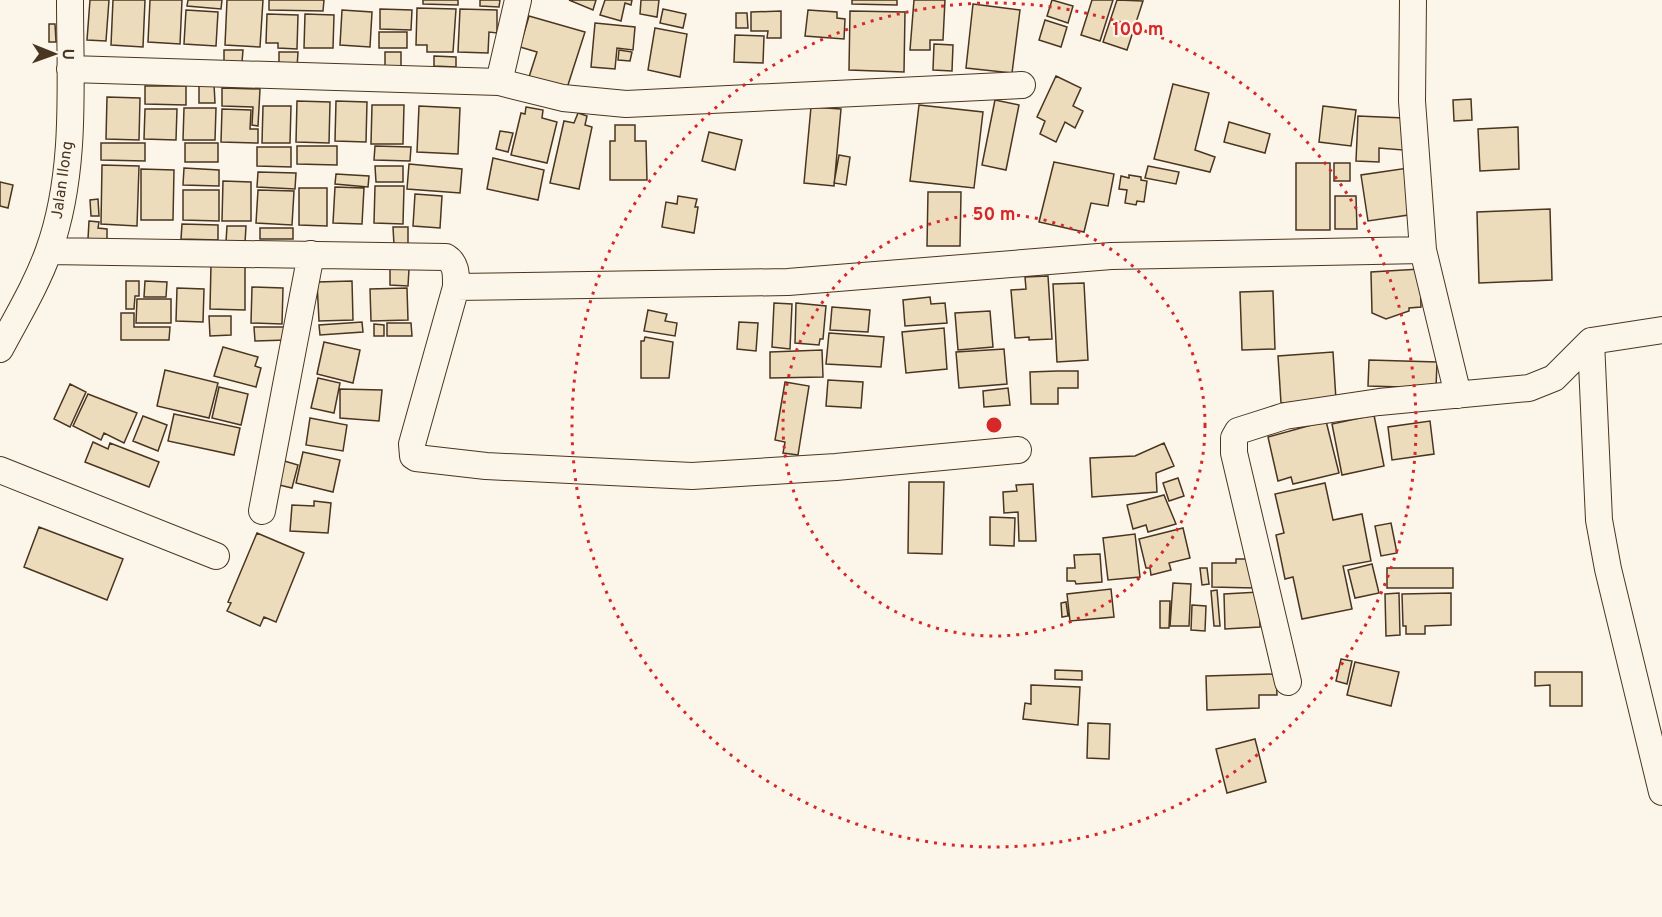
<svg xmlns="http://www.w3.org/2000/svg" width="1662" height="917" font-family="Overpass,sans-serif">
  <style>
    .building { fill: #ecdcbc; stroke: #4a3520; stroke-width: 1.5 }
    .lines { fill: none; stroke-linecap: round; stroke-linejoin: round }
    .minor-casing { stroke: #4a3520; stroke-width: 28 }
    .minor { stroke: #fbf6e9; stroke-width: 26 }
    .ring { fill: none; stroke: #d62828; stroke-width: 3; stroke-dasharray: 3 6 }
    .labels { text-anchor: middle; stroke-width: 4.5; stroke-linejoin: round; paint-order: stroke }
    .street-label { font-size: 16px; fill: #4a3520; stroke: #fbf6e9 }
    .centre { fill: #d62828; stroke: #fbf6e9; stroke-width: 3 }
    .ring-label { font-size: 18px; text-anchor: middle; font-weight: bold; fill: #d62828; stroke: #fbf6e9; stroke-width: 4.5; stroke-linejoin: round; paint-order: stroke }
  </style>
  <rect width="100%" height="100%" fill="#fbf6e9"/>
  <!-- building -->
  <path class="building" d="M90,0H109L106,41L87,40Z
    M113,0H145L143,47L111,45Z
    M150,0H182L180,44L148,42Z
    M188,0H222L221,9L187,6Z
    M227,0H263L260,47L225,45Z
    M269,0H324L323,11L269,10Z
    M423,0H458V5L423,4Z
    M480,0H500L499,7L480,6Z
    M569,0H596L593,10Z
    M605,0H632L631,5L625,3L621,21L600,15Z
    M641,0H659L657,17L640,14Z
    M852,0H897V5L852,4Z
    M914,0H945L943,40H930V50H910Z
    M1052,0L1073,6L1068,23L1047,16Z
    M1092,0H1113L1100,41L1081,35Z
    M1117,0L1143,1L1127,50L1103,42Z
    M973,4L1020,10L1012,73L966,68Z
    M417,8L456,9L453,52H427V45H416Z
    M380,9L412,10L411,30L380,29Z
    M460,9L497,10V33L489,32L488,53L458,52Z
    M663,9L686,14L683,28L660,23Z
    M186,10L218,12L216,46L184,44Z
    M342,10L372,12L370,47L340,45Z
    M808,10L837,12V18L845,19L844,39L805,36Z
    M781,11V38H767L768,31H751V12Z
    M850,11L905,12L904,72L849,70Z
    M736,13H747L748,28H736Z
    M267,14L298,15L297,49L278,48V43H266Z
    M305,14L334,15L333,48H304Z
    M529,16L585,32L567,88L529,77L537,52L520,47Z
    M1045,20L1067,27L1061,47L1039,40Z
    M595,23L635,27L633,50L617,48L615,69L591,67Z
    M49,24H55L56,42H49Z
    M655,28L687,34L680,77L648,70Z
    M379,32H407V48H379Z
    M735,35L764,36L763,63L734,62Z
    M934,44L953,45L952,71L933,70Z
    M224,50H243L242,62H224Z
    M619,50L632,52L630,61L618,60Z
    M279,52H298L297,68L279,67Z
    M385,52H401V67H385Z
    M434,56L456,57V67L434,66Z
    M1056,76L1081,88L1073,106L1083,111L1075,128L1065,122L1056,142L1040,134L1045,121L1037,117Z
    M214,84L215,103H199V85Z
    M1173,84L1209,93L1195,150L1215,157L1210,172L1154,159Z
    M145,86H186V105L145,104Z
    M222,88L260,89L258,126L252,125L253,107L222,106Z
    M107,97L140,98L139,140L106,139Z
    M1471,99L1472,120L1454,121L1453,100Z
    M995,100L1019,105L1006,170L982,165Z
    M297,101L330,102L329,143L296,142Z
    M336,101L367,102L366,142L335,141Z
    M372,105H404L403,144H371Z
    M919,105L983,112L974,188L910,181Z
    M263,106H291L290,143H262Z
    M419,106L460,108L458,154L417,152Z
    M1323,106L1356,110L1351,146L1319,142Z
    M526,107L543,110L542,118L557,122L547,163L511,155L521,113L525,114Z
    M811,107L841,109L834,186L804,183Z
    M184,108H216L215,140H183Z
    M145,109H177L176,140L144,139Z
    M222,109L251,110L250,129H258V143L221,142Z
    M578,113L587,116L585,125L592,127L579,189L550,183L564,121L574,123Z
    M1358,116L1404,118L1403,150L1379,148V162L1356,161Z
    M1229,122L1270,134L1265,153L1224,142Z
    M615,125H635V141H646L647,180H610V141H615Z
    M1518,127L1519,169L1480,171L1478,129Z
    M500,131L513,133L508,152L496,149Z
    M709,132L742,140L735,170L702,161Z
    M101,143H145V161L101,160Z
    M185,143H218V162H185Z
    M297,146H337V165L297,164Z
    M375,146L411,147L410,161L374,160Z
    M257,147H291V167L257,166Z
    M839,155L850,157L846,185L834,183Z
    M493,158L544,170L538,200L487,189Z
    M1054,162L1114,174L1108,206L1091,203L1084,232L1039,222Z
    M1296,163H1330V230H1296Z
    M1334,163H1350V181H1334Z
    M409,164L462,169L460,193L407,189Z
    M102,165L139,166L137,226L101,224Z
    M375,166H403V182H376Z
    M1148,166L1179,172L1176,184L1145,178Z
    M184,168L219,170V186L183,185Z
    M1408,168L1415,214L1368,221L1361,175Z
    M141,169L174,170L173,220H141Z
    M258,172L296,173L295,189L257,187Z
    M336,174L369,176L368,187L335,184Z
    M1129,175L1141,177V180L1147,181L1144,202L1137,201L1136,205L1125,203L1127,190L1119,189L1121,176L1129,178Z
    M223,181L251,182V221H222Z
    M0,182L13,185L8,208L0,206Z
    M375,186H404L403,224L374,223Z
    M335,187L364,188L362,224L333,223Z
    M299,188H327V226L299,225Z
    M183,190H219V221L183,220Z
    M258,190L294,191L292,225L256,223Z
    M928,192H961L960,246H927Z
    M415,194L442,196L440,228L413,226Z
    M678,196L697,199L695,207H698L694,233L662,227L666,202L677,204Z
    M1335,196H1356L1357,229H1335Z
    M98,199L99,216H91L90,200Z
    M1550,209L1552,280L1479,283L1477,212Z
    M89,221L99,222L98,228L107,229V240L88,239Z
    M182,224L218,225V240L181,239Z
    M227,226H246L245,243L226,242Z
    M393,227H408V245H394Z
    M260,228H293V239H260Z
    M211,264H245V310L210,309Z
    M390,268L409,269L408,286L390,285Z
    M1420,269L1421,307L1409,308V311L1386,319L1372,313L1371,272Z
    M1048,276L1052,339L1029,340V337L1015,338L1011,290L1026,289L1025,277Z
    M126,281H139V296H135L134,309H126Z
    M145,281L167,282L166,297H144Z
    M352,281L353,320L319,321L317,282Z
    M1084,283L1088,360L1057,362L1053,284Z
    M252,287L283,288L282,324L251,323Z
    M177,288L204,289L203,322L176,321Z
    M407,288L408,320L371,321L370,289Z
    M1273,291L1275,349L1242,350L1240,292Z
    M930,297L931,304L945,303L947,323L905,326L903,300Z
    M137,299H171V323H136Z
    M774,303L792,304L790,349L772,347Z
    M796,303L826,306L823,339H820L819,345L795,343Z
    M832,307L870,310L868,332L830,330Z
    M648,310L667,314L665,321L677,323L675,336L644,331Z
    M990,311L993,347L958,350L955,313Z
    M121,313H134V327H170L169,340H121Z
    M209,316H231V335L210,336Z
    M362,322L363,332L320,335L319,325Z
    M739,322L758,323L756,351L737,349Z
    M387,323H411L412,336H387Z
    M374,324L384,325V336H374Z
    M254,327H287V340L255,341Z
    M944,328L947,369L906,373L902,332Z
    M829,333L884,337L881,367L826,364Z
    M645,337L673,342L669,378H641V341H644Z
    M324,342L360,350L353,383L317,374Z
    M223,347L258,357L255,366L261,368L256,387L214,376Z
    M1004,349L1007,384L959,388L956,352Z
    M822,350L823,377L770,378V352Z
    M1333,352L1336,400L1281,403L1278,356Z
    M1369,360L1437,362L1436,388L1368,386Z
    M165,370L218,383L209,418L157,406Z
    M1057,371H1078V388H1058V404H1031L1030,372Z
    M318,378L340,383L334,413L311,408Z
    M828,380L863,382L861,408L826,406Z
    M785,382L809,386L798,455L783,453L785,442L775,440Z
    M70,384L86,392L70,427L54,419Z
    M219,387L248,394L241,425L212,418Z
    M1008,388L1010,405L984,407L983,391Z
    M340,389L382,390L379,421L340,418Z
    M88,394L137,413L124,443L104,433L101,440L73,426Z
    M174,414L240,428L234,455L168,441Z
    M1374,415L1384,466L1342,475L1332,424Z
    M143,416L167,425L158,451L133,441Z
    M310,418L347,425L343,451L306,445Z
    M1326,421L1339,473L1293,484L1291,477L1278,481L1268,437Z
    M1430,421L1434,454L1392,460L1388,427Z
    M93,442L108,449L110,443L159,462L149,487L85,462Z
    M1164,443L1174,466L1156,473L1157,492L1092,497L1090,458L1135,456Z
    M303,452L340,460L333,492L296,483Z
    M281,460L298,465L292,488L275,484Z
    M1178,478L1184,496L1169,501L1163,483Z
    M909,482H944L942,554L908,553Z
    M1325,483L1333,520L1362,514L1371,561L1343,566L1352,609L1302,619L1293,577L1285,579L1276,535L1284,533L1275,494Z
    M1033,484L1036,541H1019L1018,512L1004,513L1003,492L1017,491L1016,485Z
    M1164,495L1176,524L1148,532L1146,525L1133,529L1127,505Z
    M314,501L331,503L328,533L290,531L292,505L314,506Z
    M990,517L1015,518L1014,546L990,545Z
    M1391,523L1397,553L1381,556L1375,526Z
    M39,527L123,559L107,600L24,567Z
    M1183,528L1190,558L1169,563L1171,570L1151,575L1150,568H1146L1139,539Z
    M257,533L304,553L276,622L264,617L260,626L227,611L231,603L228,602Z
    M1135,534L1140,577L1108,580L1103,538Z
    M1100,554L1102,582L1076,584L1075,581H1067V568H1075L1074,555Z
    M1236,559H1253L1254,588L1212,587V563H1236Z
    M1372,564L1379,593L1355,598L1348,570Z
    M1200,568H1207L1209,584L1202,585Z
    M1387,568H1453V588H1387Z
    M1173,583L1191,584L1189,626H1170Z
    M1111,589L1114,617L1070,621L1067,594Z
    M1217,590L1220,626H1214L1211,591Z
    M1259,592L1260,627L1225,629L1224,594Z
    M1399,593L1400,635L1386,636L1385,594Z
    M1451,593V625L1425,626V634H1406V626H1403L1402,594Z
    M1160,601H1170L1169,628H1160Z
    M1066,602L1068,616L1062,617L1061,603Z
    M1192,605L1206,606L1205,631L1191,630Z
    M1341,659L1352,661L1347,684L1336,681Z
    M1355,662L1399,672L1391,706L1347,695Z
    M1055,670L1082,671V680L1055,679Z
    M1535,672H1582V706H1550V685L1535,686Z
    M1276,674L1277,695H1259V708L1207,710L1206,676Z
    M1031,685L1080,687L1078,725L1023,719L1025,703L1031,704Z
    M1088,723L1110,724L1109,759L1087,758Z
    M1255,739L1266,782L1227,793L1216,749Z"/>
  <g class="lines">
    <!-- minor casing -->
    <g class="minor-casing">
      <path id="minor" d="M1413,0L1412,101L1423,250L1458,395
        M70,69L499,82L563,98L626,104L1022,85
        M499,82L518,0
        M49,251L446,257C457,264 456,275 456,287L412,444L413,456L416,458L486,466L692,476L836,467L1018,450
        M456,287L788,282L1111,256L1423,250
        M1591,341L1599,520L1608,569L1662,792
        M0,349C17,317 37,284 49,250C77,172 70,82 70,0
        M0,470L216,556
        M262,511L311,254
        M1288,682L1234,453V438L1238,431L1285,416L1379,402L1529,388L1554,378L1591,341L1662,330"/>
    </g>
    <!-- minor -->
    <use href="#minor" class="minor"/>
  </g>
  <!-- distance rings -->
  <g class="ring">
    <circle cx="994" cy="425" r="211"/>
    <circle cx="994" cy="425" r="422"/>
  </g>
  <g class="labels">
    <!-- street labels -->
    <g class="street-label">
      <text transform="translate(61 180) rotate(-82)" y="6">Jalan Ilong</text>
    </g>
  </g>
  <circle cx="994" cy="425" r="9" class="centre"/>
  <g class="ring-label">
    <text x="1138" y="35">100 m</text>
    <text x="994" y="220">50 m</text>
  </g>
  <!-- north arrow -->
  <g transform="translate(54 54) rotate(91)" stroke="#fbf6e9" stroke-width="4.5" paint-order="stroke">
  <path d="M0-4.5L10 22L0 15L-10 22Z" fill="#4a3520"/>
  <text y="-9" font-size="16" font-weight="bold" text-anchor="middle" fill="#4a3520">U</text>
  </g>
</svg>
